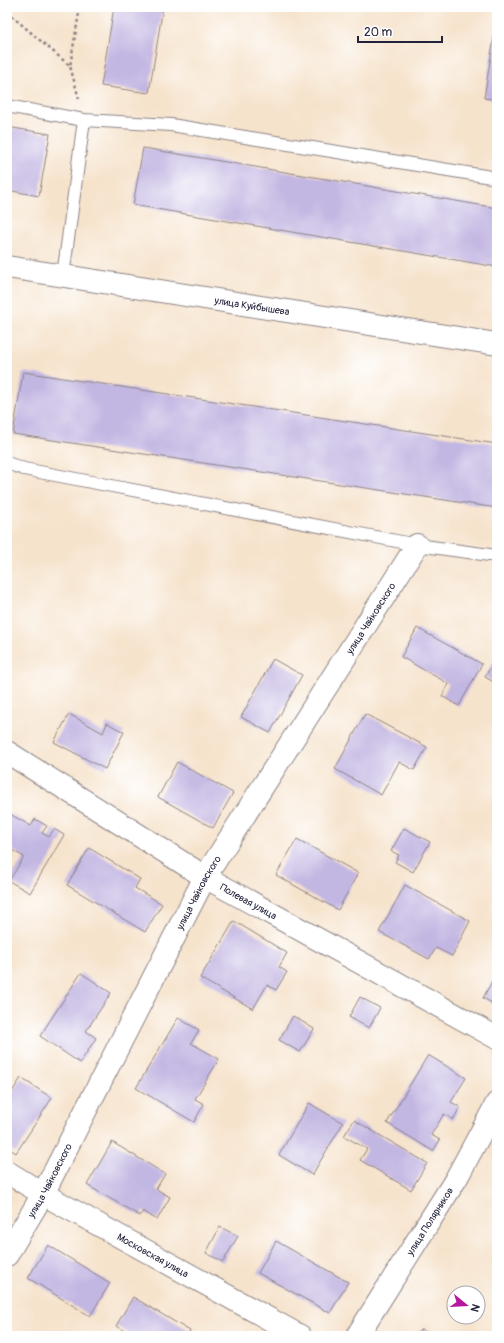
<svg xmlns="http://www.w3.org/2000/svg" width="504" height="1343" font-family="Pangolin,sans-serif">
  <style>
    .building { fill: #c2b6e2 }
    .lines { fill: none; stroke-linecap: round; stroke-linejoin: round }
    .service-casing { stroke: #8c8284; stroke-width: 14 }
    .minor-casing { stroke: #8c8284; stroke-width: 24 }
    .path { stroke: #8c8284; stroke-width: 2.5; stroke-dasharray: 3 3; stroke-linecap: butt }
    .service { stroke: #fff; stroke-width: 12 }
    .minor { stroke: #fff; stroke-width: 22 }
    .labels { text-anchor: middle; stroke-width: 3.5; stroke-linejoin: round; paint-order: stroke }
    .street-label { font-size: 10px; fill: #22223b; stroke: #fff }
  </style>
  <rect width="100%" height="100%" fill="#fff"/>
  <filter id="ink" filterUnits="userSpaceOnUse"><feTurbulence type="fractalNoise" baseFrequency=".025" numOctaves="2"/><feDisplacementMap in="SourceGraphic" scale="8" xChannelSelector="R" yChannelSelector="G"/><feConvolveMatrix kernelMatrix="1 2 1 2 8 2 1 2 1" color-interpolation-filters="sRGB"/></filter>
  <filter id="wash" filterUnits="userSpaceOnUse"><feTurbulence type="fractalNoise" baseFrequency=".012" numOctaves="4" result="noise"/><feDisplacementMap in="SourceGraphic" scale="16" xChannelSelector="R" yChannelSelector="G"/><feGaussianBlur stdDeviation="0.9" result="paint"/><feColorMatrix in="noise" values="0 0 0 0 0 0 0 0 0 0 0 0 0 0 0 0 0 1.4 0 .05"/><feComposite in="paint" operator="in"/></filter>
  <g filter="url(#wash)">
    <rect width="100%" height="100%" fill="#f6e3cc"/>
    <g id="blocks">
      <!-- building -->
      <path class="building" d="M114,7H163L149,93L101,86Z
        M496,25H497V100L484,98Z
        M7,127L50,134L39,196L7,190Z
        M143,148L497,208V267L133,205Z
        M23,372L497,444V508L13,434Z
        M417,628L482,664L459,706L442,696L449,684L401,657Z
        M496,657L497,658V684L485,677Z
        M273,659L302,675L270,733L241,717Z
        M69,714L103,733L107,723L124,732L105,769L54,742Z
        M365,714L427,747L414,770L399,762L381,795L335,769Z
        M177,762L233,793L213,828L158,797Z
        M8,813L31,826L35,819L47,826L42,833L49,837L54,829L64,835L30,893L9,881L24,857L7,847V816Z
        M404,828L430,842L413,872L395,862L399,855L391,851Z
        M297,839L358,873L338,910L276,875Z
        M89,848L140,879L135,888L162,904L145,932L67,885Z
        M405,885L470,921L452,956L436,948L429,959L379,932Z
        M234,921L287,953L279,967L287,972L276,990L267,985L253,1009L200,978Z
        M497,972V1006L483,998Z
        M81,973L111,993L86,1031L96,1038L80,1063L40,1036Z
        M360,997L380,1008L369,1028L349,1017Z
        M293,1016L314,1029L300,1052L279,1040Z
        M178,1018L199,1030L191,1043L219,1059L195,1099L204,1104L194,1122L136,1088Z
        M428,1055L466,1078L451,1102L460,1107L453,1120L444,1114L431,1135L440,1140L433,1151L387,1123Z
        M21,1078L52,1098L16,1153L7,1147V1093L10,1095Z
        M309,1103L343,1123L312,1175L279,1155Z
        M354,1120L427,1163L411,1190L360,1160L367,1149L344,1136Z
        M112,1142L165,1174L156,1189L170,1197L157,1220L143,1211L140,1216L87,1185Z
        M220,1227L238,1236L223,1262L206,1253Z
        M276,1241L348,1282L330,1313L258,1273Z
        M48,1245L110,1283L90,1316L28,1278Z
        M133,1297L190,1331L187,1336H133L116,1326Z
        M421,1329L433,1336H416Z"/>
    </g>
  </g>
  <g filter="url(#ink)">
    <use href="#blocks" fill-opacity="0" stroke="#8c8284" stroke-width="1"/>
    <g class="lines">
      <!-- service casing -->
      <g class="service-casing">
        <path id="service" d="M7,106L84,120
          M63,276L84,120L171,125L497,178
          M7,463L24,469L417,545L497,556"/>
      </g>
      <!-- minor casing -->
      <g class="minor-casing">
        <g id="minor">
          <path id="s1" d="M7,267L497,344"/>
          <path id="s2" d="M7,752L205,877L497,1038"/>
          <path id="s3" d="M7,1172L43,1194L300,1336"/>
          <path id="s4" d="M7,1255L43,1194L205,877L417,545"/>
          <path id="s5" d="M357,1336L456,1179L497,1103"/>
        </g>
      </g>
      <!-- path -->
      <path class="path" d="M7,12L70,66
        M79,99L70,66L80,7"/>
      <!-- service -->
      <use href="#service" class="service"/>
      <!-- minor -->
      <use href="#minor" class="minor"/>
    </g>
  </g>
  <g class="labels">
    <!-- street labels -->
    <g class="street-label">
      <text dy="4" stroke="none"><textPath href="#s1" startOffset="248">улица Куйбышева</textPath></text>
      <text dy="4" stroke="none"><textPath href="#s4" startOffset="734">улица Чайковского</textPath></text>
      <text dy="4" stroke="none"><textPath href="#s4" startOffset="410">улица Чайковского</textPath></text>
      <text dy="4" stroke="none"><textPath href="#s2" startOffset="284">Полевая улица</textPath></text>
      <text dy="4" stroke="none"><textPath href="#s4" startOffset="86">улица Чайковского</textPath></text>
      <text dy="4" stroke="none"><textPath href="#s5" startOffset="136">улица Полярников</textPath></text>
      <text dy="4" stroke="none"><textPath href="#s3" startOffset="168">Московская улица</textPath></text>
    </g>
  </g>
  <!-- margin -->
  <rect width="504" height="1343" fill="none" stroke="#fff" stroke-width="24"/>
  <!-- north arrow -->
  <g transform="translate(466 1305) rotate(108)"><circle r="19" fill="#ffffff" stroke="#a7a7b1"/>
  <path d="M0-3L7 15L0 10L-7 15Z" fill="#b5179e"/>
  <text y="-6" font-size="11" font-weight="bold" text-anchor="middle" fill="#22223b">N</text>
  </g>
  <!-- scale -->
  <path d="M358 36v6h84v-6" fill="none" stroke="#22223b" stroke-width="2"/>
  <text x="364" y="36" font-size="12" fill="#22223b" stroke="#ffffff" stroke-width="3" paint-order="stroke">20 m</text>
</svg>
